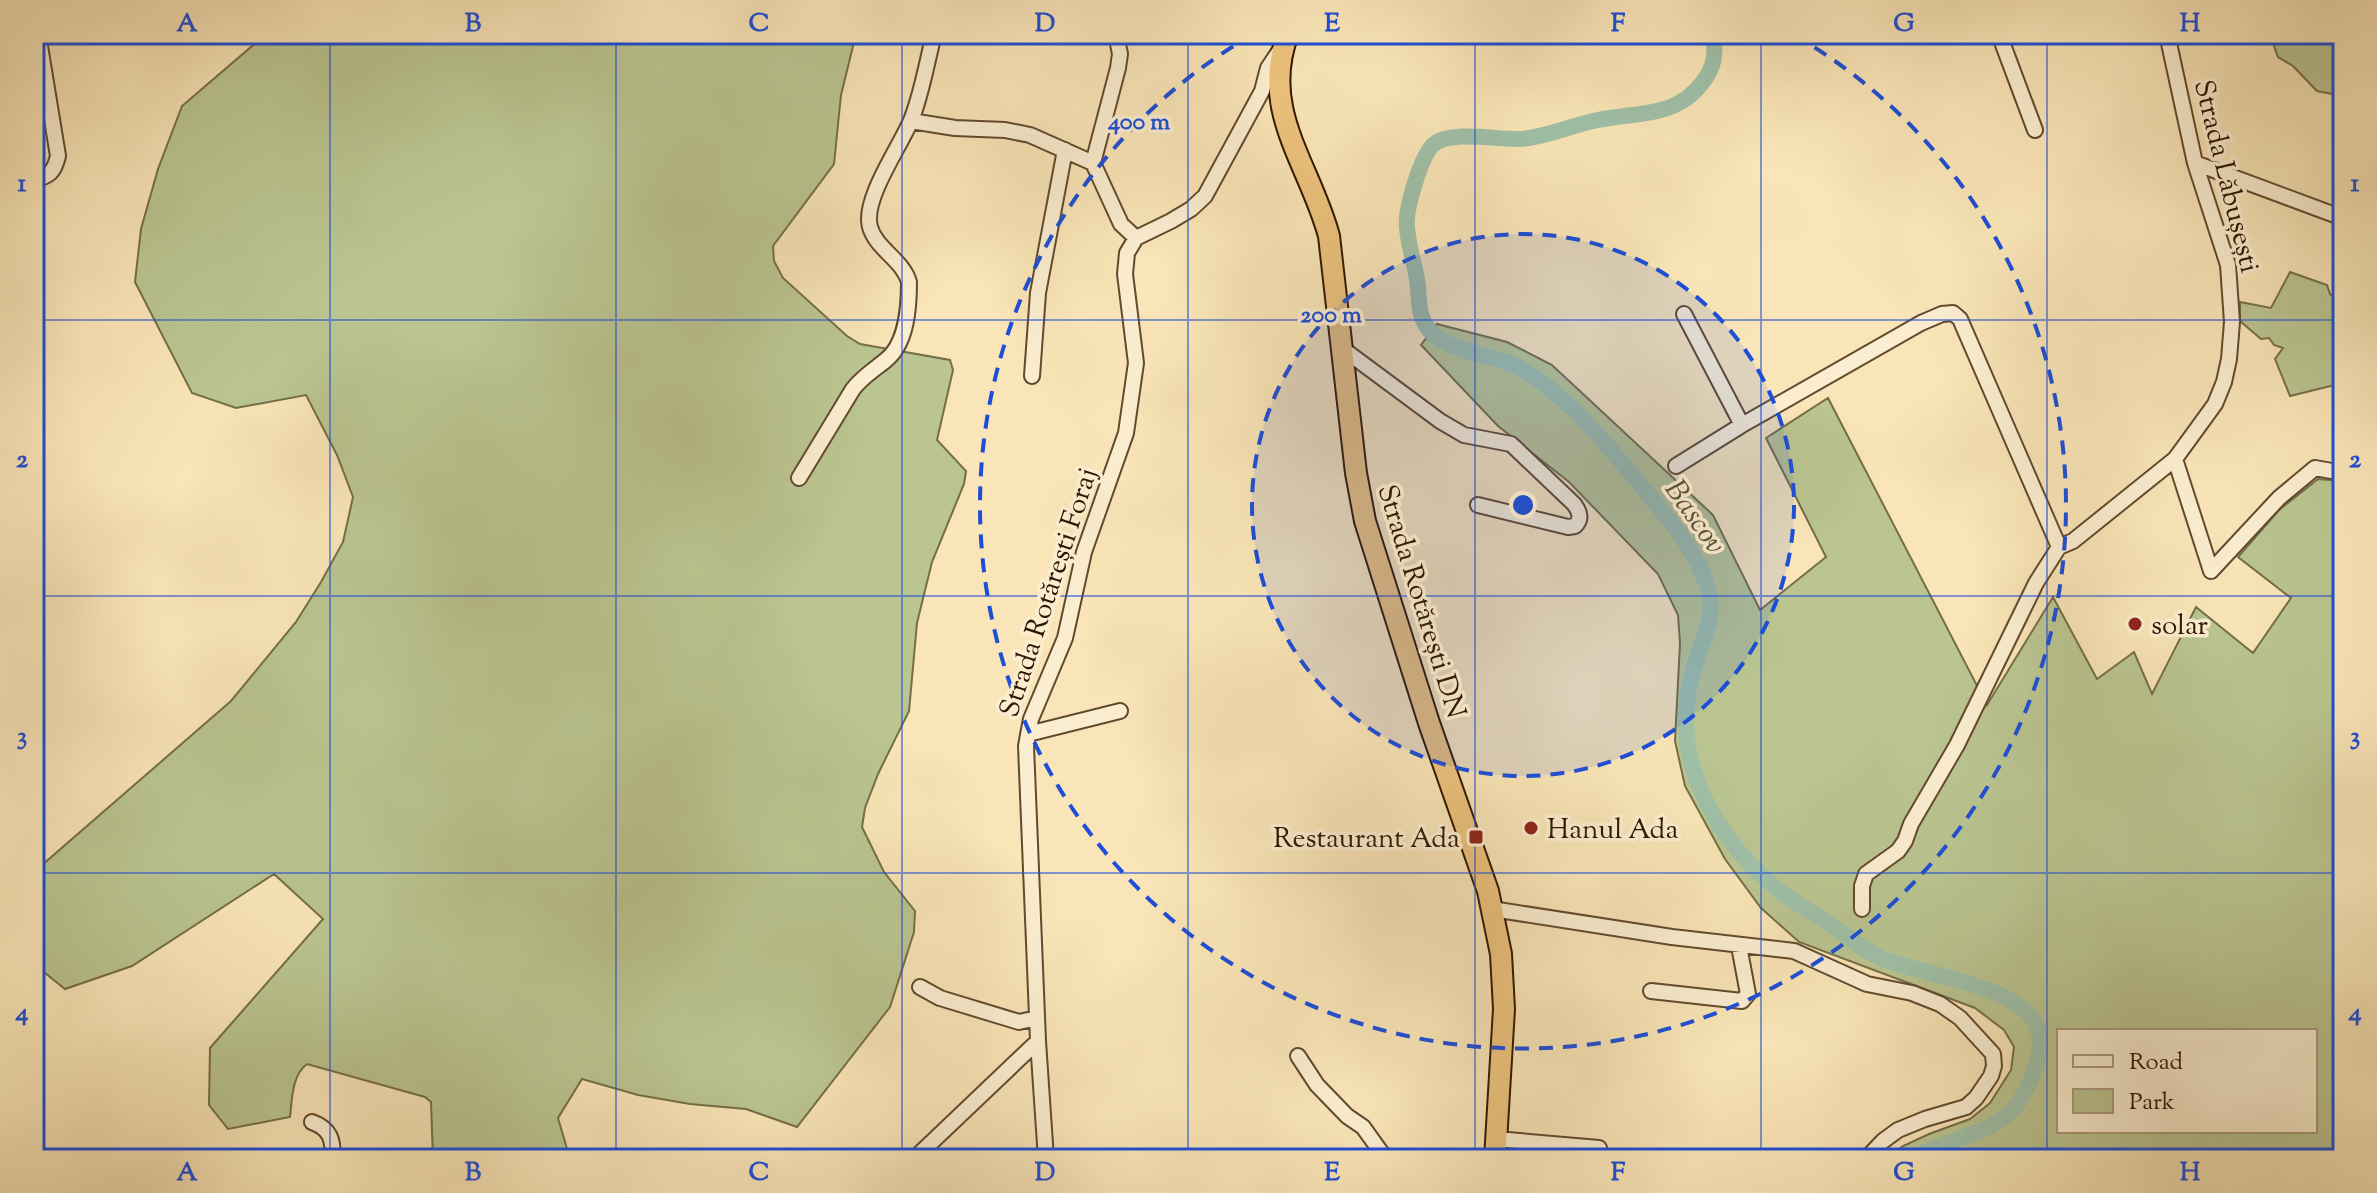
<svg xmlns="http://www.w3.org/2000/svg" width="2377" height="1193" font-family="'Sorts Mill Goudy',serif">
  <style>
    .green { fill: #bac591; stroke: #756e48; stroke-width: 2; fill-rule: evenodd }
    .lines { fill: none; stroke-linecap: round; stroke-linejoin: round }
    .river { stroke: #9fc0a8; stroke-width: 16 }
    .minor-casing { stroke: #624a2e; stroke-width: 18 }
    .highway-casing { stroke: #301600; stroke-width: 24 }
    .minor { stroke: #fbeed0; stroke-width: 14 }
    .highway { stroke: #ecc27c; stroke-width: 20 }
    .grid { fill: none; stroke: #1d4ed8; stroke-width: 2; stroke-opacity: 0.55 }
    .ring { fill: none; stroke: #1d4ed8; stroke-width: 4; stroke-dasharray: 14 10 }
    .poi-dot { fill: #8f2418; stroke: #fbeed0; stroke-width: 3 }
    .labels { text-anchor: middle; stroke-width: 7; stroke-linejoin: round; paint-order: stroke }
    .street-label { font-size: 28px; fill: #301600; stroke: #fbeed0 }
    .poi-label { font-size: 28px; fill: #301600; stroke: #fbeed0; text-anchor: start }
    .water-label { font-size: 30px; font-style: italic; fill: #57523b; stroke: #fbeed0 }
    .centre { fill: #1d4ed8; stroke: #fbeed0; stroke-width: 4 }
    .ring-label { font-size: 24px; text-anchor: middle; font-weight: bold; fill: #1d4ed8; stroke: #fbeed0; stroke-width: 7; stroke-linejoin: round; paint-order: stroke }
    .neatline { fill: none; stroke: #1d4ed8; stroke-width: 3 }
    .grid-label { font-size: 26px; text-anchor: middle; font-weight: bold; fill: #1d4ed8 }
  </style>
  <rect width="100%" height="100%" fill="#f9e5b7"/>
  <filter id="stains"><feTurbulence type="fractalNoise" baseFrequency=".0025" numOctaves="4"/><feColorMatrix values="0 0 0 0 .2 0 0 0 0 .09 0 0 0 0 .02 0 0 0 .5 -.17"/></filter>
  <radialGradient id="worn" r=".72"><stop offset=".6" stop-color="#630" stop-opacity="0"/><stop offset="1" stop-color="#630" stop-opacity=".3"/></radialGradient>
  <!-- green -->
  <path class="green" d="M266,34H856L841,95L834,164L773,246L774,261L783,278L847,336L860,344L950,360L953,370L937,440L966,471L964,484L932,562L917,623L909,711L878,774L865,808L862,827L884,872L915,911L914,932L890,1007L797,1127L746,1109L690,1104L638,1095L582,1079L558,1118L570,1159H433L431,1102L425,1097L307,1064C292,1075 292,1099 290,1117L228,1129L209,1105L210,1048L323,919L274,874L132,966L65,989L34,964V872L231,701L296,622L321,582L343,542L353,497L337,455L306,395L236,408L192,393L135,282L141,229L158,169L182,106Z
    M2275,34H2343V96L2317,91L2293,66L2278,57L2274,46Z
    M2290,272L2327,285L2330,294L2343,303V383L2290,396L2275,359L2283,348L2274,345L2269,338L2261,339L2240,321V302L2271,308Z
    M1437,324L1507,342L1552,365L1713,515L1760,610L1826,557L1766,438L1828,398L1987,705L2053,597L2097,679L2134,652L2152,694L2196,607L2253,653L2291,598L2238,557L2279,510L2318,479L2343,481V1159H1887L1903,1146L1929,1134L1970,1119L1990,1103L2011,1070L2014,1047L2004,1030L1975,1008L1799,942L1761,908L1725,859L1685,786L1675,741L1680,643L1678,615L1658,574L1569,482L1498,426L1421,345ZM2059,1031H2315V1131H2059Z"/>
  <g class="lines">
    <!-- river -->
    <path class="river" d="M1713,34C1716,54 1715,67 1702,83C1676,118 1636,112 1598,120C1572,125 1547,137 1521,139C1498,140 1452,130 1434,144C1421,155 1405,210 1407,227C1408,244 1414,262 1417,279C1419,290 1418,304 1421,314C1431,355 1495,351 1525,371C1570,399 1610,448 1644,489C1658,507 1675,525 1687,545C1736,622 1694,630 1687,703C1679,775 1722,843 1775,887C1793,902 1815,914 1834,927C1850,938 1867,953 1886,960C1924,975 2031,987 2039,1033C2042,1045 2037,1066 2032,1077C2026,1091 2016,1110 2002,1119C1976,1137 1940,1142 1913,1159"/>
    <!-- minor casing -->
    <g class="minor-casing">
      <path id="minor" d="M1116,34L1120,54L1118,68L1093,163L1121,224L1136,238
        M1999,34L2035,130
        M911,121L955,128L1005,130L1030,135L1093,163
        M2195,163L2343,218
        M34,180C50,176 54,172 58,156L38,34
        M1684,314L1742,425
        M1343,349L1440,421L1464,435L1511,444L1574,504C1580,512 1582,519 1575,526L1568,527L1478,505
        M1032,376L1038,293L1065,150
        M2175,459L2211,571L2279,498L2315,468L2343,473
        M1676,466L1742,425L1921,323L1942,314L1953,313L1960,319L2059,547
        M799,478L853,389C863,376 874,370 886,360C907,343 909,307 909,282C903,260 876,249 870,227C862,199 902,144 912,118C922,92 927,62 934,34
        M2059,547L2073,541L2175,459L2215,404L2224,382L2229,359L2232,322L2228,265L2195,163L2167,34
        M1028,734L1120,711
        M1492,909L1672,937L1794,951L1867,984L1912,993L1940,1004L1960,1018L1993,1054L1994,1066L1991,1076L1976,1098L1966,1107L1925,1119L1898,1130L1883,1141L1866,1159
        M1862,909V886L1866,874L1898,851L1905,841L1911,824L1957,745L2036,583L2059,547
        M920,987L940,998L1019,1022L1037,1018
        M1651,991L1742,1001L1748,994L1739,946
        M1298,1056L1317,1085L1347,1116L1363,1127L1386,1159
        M312,1122C331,1129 333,1140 333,1159
        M1496,1139L1599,1148
        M914,1159L1038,1041
        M1046,1159L1038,1041L1026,746L1031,719L1065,638L1084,552L1126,433L1136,363L1125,274L1127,253L1136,238L1171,221L1191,209L1205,196L1262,91L1268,68L1280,50"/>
    </g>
    <!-- highway casing -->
    <g class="highway-casing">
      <path id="highway" d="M1288,34C1259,110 1310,165 1329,236L1356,473L1365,521L1429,723L1488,891L1501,954L1504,1009L1495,1159"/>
    </g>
    <!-- minor -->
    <use href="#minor" class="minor"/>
    <!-- highway -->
    <use href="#highway" class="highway"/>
  </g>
  <!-- grid -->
  <path class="grid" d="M330,34V1159M616,34V1159M902,34V1159M1188,34V1159M1475,34V1159M1761,34V1159M2047,34V1159M34,320H2343M34,596H2343M34,873H2343"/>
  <!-- distance rings -->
  <circle cx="1523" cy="505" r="271" fill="#1d4ed8" fill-opacity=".12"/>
  <g class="ring">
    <circle cx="1523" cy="505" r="271"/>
    <path d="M1794 35A543 543 0 1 1 1252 35"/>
  </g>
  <!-- markers -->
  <g class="poi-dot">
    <circle cx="2135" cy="624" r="8"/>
    <circle cx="1531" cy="828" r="8"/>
    <rect x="1468" y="829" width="16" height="16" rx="4"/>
  </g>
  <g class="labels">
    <!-- street labels -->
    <g class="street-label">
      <text transform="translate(2228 176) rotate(76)" y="10">Strada Lăbușești</text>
      <text transform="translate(1047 592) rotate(-72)" y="10">Strada Rotărești Foraj</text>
      <text transform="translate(1423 601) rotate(73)" y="10">Strada Rotărești DN</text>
    </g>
    <!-- poi labels -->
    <g class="poi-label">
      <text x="2151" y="634">solar</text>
      <text x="1547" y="838">Hanul Ada</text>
      <text x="1460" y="847" text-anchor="end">Restaurant Ada</text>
    </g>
    <!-- water labels -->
    <g class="water-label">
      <text transform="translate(1696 516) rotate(55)" y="10">Bascov</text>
    </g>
  </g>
  <circle cx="1523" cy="505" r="12" class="centre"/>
  <g class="ring-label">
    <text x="1139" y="129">400 m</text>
    <text x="1331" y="322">200 m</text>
  </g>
  <!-- margin -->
  <rect width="2377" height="1193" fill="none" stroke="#f9e5b7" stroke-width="88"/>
  <!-- legend -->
  <rect x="2057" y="1029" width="260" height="104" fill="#fbeed0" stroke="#aa987d" stroke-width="2"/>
  <rect x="2073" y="1055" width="40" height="12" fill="#fbeed0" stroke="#aa987d" stroke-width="2"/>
  <text x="2129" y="1069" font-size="24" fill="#301600">Road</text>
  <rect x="2073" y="1089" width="40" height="24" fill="#bac591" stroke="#aa987d" stroke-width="2"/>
  <text x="2129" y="1109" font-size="24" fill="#301600">Park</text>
  <rect x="44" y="44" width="2289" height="1105" class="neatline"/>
  <g class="grid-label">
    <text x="187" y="31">A</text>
    <text x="473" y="31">B</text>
    <text x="759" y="31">C</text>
    <text x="1045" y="31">D</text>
    <text x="1332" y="31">E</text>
    <text x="1618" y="31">F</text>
    <text x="1904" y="31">G</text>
    <text x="2190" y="31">H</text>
    <text x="22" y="191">1</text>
    <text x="2355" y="191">1</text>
    <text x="22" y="467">2</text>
    <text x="2355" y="467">2</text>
    <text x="22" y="744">3</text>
    <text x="2355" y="744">3</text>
    <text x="22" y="1020">4</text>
    <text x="2355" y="1020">4</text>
    <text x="187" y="1180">A</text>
    <text x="473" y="1180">B</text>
    <text x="759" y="1180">C</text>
    <text x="1045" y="1180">D</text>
    <text x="1332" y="1180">E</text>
    <text x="1618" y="1180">F</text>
    <text x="1904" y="1180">G</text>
    <text x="2190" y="1180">H</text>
  </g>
  <rect width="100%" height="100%" filter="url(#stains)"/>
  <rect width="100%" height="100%" fill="url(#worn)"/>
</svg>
